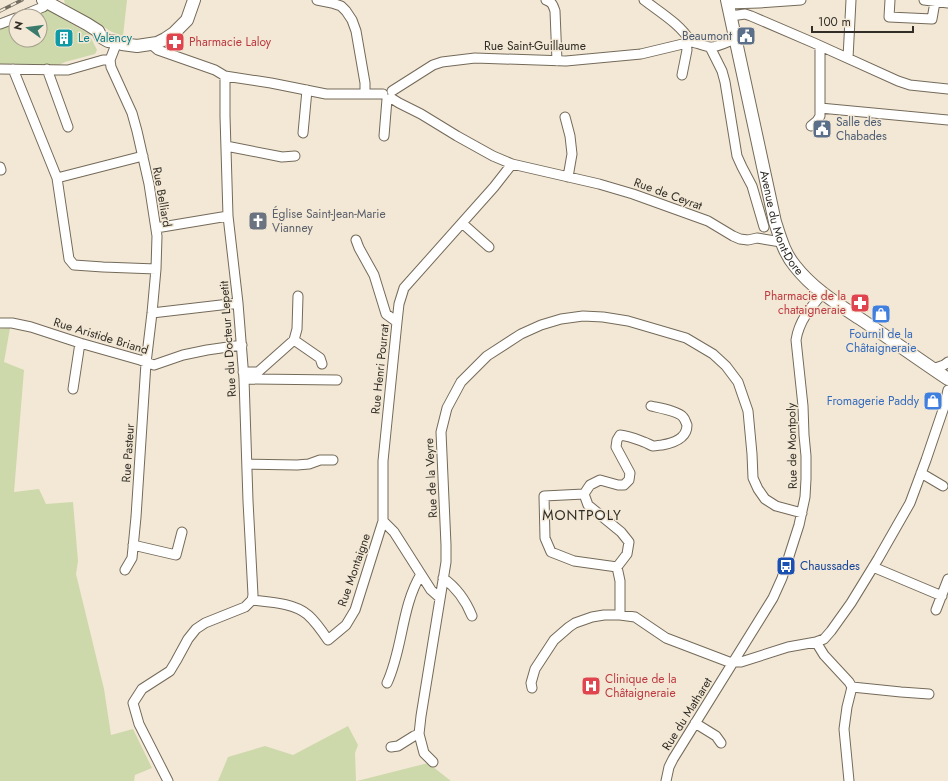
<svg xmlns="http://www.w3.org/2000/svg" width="948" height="781" font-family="Jost,sans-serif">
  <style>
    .green { fill: #cdd9ab }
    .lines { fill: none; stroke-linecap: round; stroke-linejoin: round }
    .minor-casing { stroke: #746a59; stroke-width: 11 }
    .major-casing { stroke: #746a59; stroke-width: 14 }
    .minor { stroke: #fff; stroke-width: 9 }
    .major { stroke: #fff; stroke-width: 12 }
    .rail-casing { stroke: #746d62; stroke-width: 3.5 }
    .rail { stroke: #f3e8d5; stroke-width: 2; stroke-dasharray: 6; stroke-linecap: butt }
    .labels { text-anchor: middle; stroke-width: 3; stroke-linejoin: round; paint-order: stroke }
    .service-label { font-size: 12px; fill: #4e5e75; stroke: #f3e8d5; text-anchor: end }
    .culture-label { font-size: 12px; fill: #0d838f; stroke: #f3e8d5; text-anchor: start }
    .health-label { font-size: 12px; fill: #be3a42; stroke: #f3e8d5; text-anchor: start }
    .street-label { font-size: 12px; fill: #322e27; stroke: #f3e8d5 }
    .worship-label { font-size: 12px; fill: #5b616d; stroke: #f3e8d5; text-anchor: start }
    .shop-label { font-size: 12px; fill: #366cbe; stroke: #f3e8d5 }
    .transit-label { font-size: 12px; fill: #164399; stroke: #f3e8d5; text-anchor: start }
    .quarter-label { font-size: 14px; letter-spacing: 1px; fill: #322e27; stroke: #f3e8d5 }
  </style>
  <rect width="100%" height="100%" fill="#f3e8d5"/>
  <!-- green -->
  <path class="green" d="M64,0H127L123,36L112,32L65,4Z
    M46,9L89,34L97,50L95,54L65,62L53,68L0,66V26L16,20V40H40V16H27Z
    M10,328L4,362L24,370L14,492L39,489L46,504L73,502L78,561L76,574L104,689L111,735L133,729L152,768L135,775L134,781H0V329Z
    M348,726L358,745L355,753L356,781H218L228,757L265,746L293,755Z
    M428,763L451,781H357Z"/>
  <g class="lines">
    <!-- minor casing -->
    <g class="minor-casing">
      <path id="minor" d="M317,0L332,3L341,6L346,11L352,20L356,31L365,83V93
        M546,0C552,2 553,5 555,11L557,61
        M644,0C661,13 680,24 691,42
        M890,0L889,17L932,19L935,2
        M924,0L948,3
        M728,4L759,3L801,0
        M21,16L43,7L48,2
        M731,16L745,14L751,16L814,43L898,81L910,85L948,89
        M0,24L16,18
        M117,42L110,60L111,67L132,113L137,131L149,184L157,236L156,269L152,313L146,363L136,517L132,558L125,570
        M151,44L158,50L215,70L225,76L271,83L326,94H383
        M710,47L722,71L725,82L737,156L742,167L752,186L764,227
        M848,58L851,0
        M0,69L68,70L103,60H110
        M13,69L57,178L69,259L74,265L103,267L156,269
        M47,69L68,127
        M682,75L687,50L686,43
        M225,76V116L228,216L238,303L244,379L248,501L253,595L252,600
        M392,91L433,65L442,62L475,58L566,61L641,54L691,42C698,43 704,46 710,47C716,48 729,41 735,39
        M391,98L399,103L421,114L457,136L493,156L512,164L599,184L633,194L708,221L733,236L740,239L748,240L757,238L781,242
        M820,108L948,120
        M565,117L570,136L572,154L568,177
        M811,126L817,121L820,116V46
        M303,133L307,90
        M384,136L387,99
        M226,146L282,157L295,156
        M0,167L1,170
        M57,178L143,156
        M462,223L489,247
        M156,228L228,216
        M356,240L359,248L374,275L386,314L397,322
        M152,313L238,303
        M0,323H12L31,327L80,343L140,360L154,365L183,355L207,350L242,345
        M294,340L320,358L322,364
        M933,369L944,365L948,362
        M243,372H258L294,340L297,329L298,296
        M244,379L337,380
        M73,389L80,343
        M247,464L297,465L309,464L320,460H333
        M921,473L943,486
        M584,494L544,496L545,538L551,552L574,561L617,567
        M133,545L176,555L182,532
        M873,567L942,596
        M443,578C457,588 466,601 472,616
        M440,598L431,590L394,532L383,521V461L397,322L399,304L404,288L494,187L512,164
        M252,600C270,602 295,603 308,615C316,622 322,631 328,640L346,625L355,610L383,521
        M936,610L948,579
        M620,615V581L617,567L627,554L629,542L621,532L588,505L584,494L590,485L600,480L618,485H624L629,480L630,473L616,447L617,440L620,435C629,436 636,439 644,442C647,443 650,445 653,446C656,446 660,445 662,445C673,443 687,439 687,425C686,423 685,419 683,417C678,411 659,408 651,406
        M816,642L824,655L849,682L852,687L847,707L844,729L849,781
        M387,683C403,649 401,607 421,574
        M852,687L901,692L929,694
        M532,688L531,683L535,669L554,640L569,627L575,623L592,617L604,615H620L635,617L666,638L729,662H741L788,647L816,642L824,639L831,631L851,603L878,559L910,503L926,460L945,404L948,390
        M695,723L716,736L721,743
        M391,747L398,746L414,736L419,734
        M433,762L424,753L419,734L421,716L446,562V545L441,432L447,408L461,382L487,356L521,334L541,325L561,319L583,316L603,317L628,321L686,338L713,354L726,366L738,382L748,411L752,454L753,478L758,489L765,499L776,506L802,513
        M168,781L139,724L133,703L142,689L170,671L176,661L188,639L196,629L205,623L245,607L252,600
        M666,781L669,767L673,759L773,598L782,578L799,525L805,497L806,479V456L804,435L803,406L796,340C799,321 810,308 823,293"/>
    </g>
    <!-- major casing -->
    <g class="major-casing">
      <g id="major">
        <path d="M43,0L87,24L98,31L101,37L108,41L117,42L122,44L137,46L157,43L165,39L174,33L187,20L194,0"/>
        <path id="s1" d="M727,0L775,222C780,237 784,253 795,266C812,288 836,303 859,318C889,338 918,359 948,379"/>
      </g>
    </g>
    <!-- minor -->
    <use href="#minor" class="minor"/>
    <!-- major -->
    <use href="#major" class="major"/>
    <!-- rail casing -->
    <g class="rail-casing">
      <path id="rail" d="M0,11L22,0"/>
    </g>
    <!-- rail -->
    <use href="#rail" class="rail"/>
  </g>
  <!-- icons -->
  <defs>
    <g id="civic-square" transform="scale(1)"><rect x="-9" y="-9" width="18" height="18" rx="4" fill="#5c6f8a" stroke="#f3e8d5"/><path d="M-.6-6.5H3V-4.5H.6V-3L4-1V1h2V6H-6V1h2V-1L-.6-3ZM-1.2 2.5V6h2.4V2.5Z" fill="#fff"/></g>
    <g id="building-square" transform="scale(1)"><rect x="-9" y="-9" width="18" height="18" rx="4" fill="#0f9aa8" stroke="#f3e8d5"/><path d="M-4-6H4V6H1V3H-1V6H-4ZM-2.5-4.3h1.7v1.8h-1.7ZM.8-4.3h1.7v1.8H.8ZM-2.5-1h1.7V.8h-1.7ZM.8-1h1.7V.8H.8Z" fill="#fff"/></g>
    <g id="pharmacy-square" transform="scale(1)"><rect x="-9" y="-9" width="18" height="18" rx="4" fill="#e0444e" stroke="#f3e8d5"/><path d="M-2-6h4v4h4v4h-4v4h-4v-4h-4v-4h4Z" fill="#fff"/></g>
    <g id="church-square" transform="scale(1)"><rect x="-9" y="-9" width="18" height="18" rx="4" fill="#6b7280" stroke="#f3e8d5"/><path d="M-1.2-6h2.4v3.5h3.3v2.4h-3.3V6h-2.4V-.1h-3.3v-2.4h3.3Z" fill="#fff"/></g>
    <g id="shop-square" transform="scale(1)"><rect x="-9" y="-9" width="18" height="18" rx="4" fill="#3f7fe0" stroke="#f3e8d5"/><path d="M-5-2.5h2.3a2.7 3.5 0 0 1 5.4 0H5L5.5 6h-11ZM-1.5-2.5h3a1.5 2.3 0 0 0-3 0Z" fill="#fff"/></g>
    <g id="bus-square" transform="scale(1)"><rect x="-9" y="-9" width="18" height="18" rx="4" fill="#1a4fb4" stroke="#f3e8d5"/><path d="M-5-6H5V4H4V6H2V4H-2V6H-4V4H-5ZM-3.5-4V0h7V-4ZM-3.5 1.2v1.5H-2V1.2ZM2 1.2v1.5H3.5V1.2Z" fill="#fff"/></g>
    <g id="hospital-square" transform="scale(1)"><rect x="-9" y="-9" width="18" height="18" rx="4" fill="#e0444e" stroke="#f3e8d5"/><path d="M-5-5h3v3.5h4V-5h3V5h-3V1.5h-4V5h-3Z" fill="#fff"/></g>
  </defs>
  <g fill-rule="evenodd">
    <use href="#civic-square" x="746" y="36"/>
    <use href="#building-square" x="64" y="38"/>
    <use href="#pharmacy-square" x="175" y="42"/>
    <use href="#civic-square" x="822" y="129"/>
    <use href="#church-square" x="258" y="221"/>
    <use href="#pharmacy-square" x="860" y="303"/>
    <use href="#shop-square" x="881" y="314"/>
    <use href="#shop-square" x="933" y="401"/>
    <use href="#bus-square" x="786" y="566"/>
    <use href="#hospital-square" x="591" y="686"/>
  </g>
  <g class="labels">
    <!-- service labels -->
    <g class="service-label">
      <text x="732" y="40">Beaumont</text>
      <text x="836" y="126" text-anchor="start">Salle des<tspan x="836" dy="14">Chabades</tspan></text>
    </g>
    <!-- culture labels -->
    <g class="culture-label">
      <text x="78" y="42">Le Valency</text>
    </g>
    <!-- health labels -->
    <g class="health-label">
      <text x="189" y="46">Pharmacie Laloy</text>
      <text x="846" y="300" text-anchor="end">Pharmacie de la<tspan x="846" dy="14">chataigneraie</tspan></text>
      <text x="605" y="683">Clinique de la<tspan x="605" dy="14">Châtaigneraie</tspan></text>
    </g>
    <!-- street labels -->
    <g class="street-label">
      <text x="535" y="50">Rue Saint-Guillaume</text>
      <text transform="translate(668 194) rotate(20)" y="4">Rue de Ceyrat</text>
      <text transform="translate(162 197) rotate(80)" y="4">Rue Belliard</text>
      <text dy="4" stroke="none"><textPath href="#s1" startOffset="230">Avenue du Mont-Dore</textPath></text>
      <text transform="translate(101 336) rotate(17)" y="4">Rue Aristide Briand</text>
      <text transform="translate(228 339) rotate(-94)" y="4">Rue du Docteur Lepetit</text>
      <text transform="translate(380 369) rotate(-84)" y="4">Rue Henri Pourrat</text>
      <text transform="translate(792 446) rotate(-91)" y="4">Rue de Montpoly</text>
      <text transform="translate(128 453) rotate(-86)" y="4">Rue Pasteur</text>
      <text transform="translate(431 478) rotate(-93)" y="4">Rue de la Veyre</text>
      <text transform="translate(354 570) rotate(-71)" y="4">Rue Montaigne</text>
      <text transform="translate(687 714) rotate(-58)" y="4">Rue du Matharet</text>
    </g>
    <!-- worship labels -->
    <g class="worship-label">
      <text x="272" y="218">Église Saint-Jean-Marie<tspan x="272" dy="14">Vianney</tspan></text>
    </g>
    <!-- shop labels -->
    <g class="shop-label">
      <text x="881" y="338">Fournil de la<tspan x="881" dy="14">Châtaigneraie</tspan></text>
      <text x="919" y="405" text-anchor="end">Fromagerie Paddy</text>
    </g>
    <!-- transit labels -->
    <g class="transit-label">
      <text x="800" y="570">Chaussades</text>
    </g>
    <!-- quarter labels -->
    <g class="quarter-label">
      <text x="582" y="520">MONTPOLY</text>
    </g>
  </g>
  <!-- north arrow -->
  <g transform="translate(28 28) rotate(284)"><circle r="19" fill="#f3e8d5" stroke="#a69e8f"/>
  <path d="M0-3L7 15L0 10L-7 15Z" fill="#3a7b6c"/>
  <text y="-6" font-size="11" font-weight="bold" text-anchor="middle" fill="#322e27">N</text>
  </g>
  <!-- scale -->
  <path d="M812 26v6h101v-6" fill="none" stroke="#322e27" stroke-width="2"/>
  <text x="818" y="26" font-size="12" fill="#322e27" stroke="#f3e8d5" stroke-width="3" paint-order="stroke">100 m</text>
</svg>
